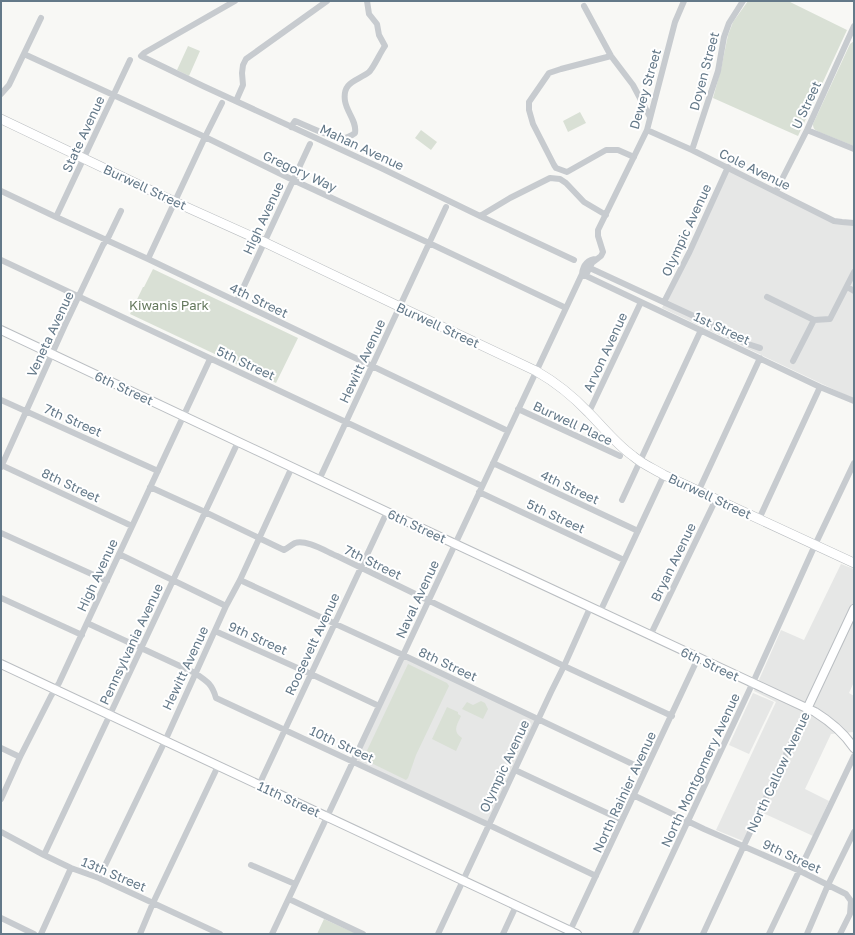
<svg xmlns="http://www.w3.org/2000/svg" width="855" height="935" font-family="'Golos Text',sans-serif">
  <style>
    .built { fill: #e6e7e6 }
    .green { fill: #d9e0d5 }
    .lines { fill: none; stroke-linecap: round; stroke-linejoin: round }
    .major-casing { stroke: #babec2; stroke-width: 10 }
    .highway-casing { stroke: #b9bdc0; stroke-width: 10 }
    .minor { stroke: #c7cbcf; stroke-width: 6 }
    .major { stroke: #fff; stroke-width: 8 }
    .highway { stroke: #fff; stroke-width: 9 }
    .labels { text-anchor: middle; stroke-width: 4; stroke-linejoin: round; paint-order: stroke }
    .street-label { font-size: 13px; fill: #647989; stroke: #fff }
    .park-label { font-size: 13px; fill: #667a5f; stroke: #fff }
  </style>
  <rect width="100%" height="100%" fill="#f8f8f5"/>
  <!-- built -->
  <path class="built" d="M728,167L827,217L854,223V399L662,308Z
    M841,564L854,569V682L849,693L854,696V732L831,734L805,789L829,801L813,836L763,813L748,843L716,830L776,702L754,691L781,630L804,640Z
    M403,655L539,719L489,825L353,761Z
    M753,693L774,702L749,754L729,745Z"/>
  <!-- green -->
  <path class="green" d="M748,1H788L847,30L798,136L713,98L721,69L728,35L733,22Z
    M854,41V146L819,132C815,130 813,129 813,124L850,44Z
    M188,46L200,51L189,76L177,70Z
    M580,112L586,123L568,132L563,121Z
    M421,130L437,142L431,150L415,138Z
    M153,269L298,338L276,383L130,314L143,287H144Z
    M408,664L447,683L449,686L416,755L408,778L406,780L363,759Z
    M481,701L485,703L488,709L483,719L462,709L467,702L473,705Z
    M447,707L458,712V714L461,716C457,725 452,731 462,738L456,751L432,739Z
    M324,919L357,934H317Z"/>
  <g class="lines">
    <!-- major casing -->
    <g class="major-casing">
      <path id="major" d="M1,330L421,528L815,712C831,722 844,733 854,748
        M1,664L577,934
        M807,709L854,609"/>
    </g>
    <!-- highway casing -->
    <g class="highway-casing">
      <path id="highway" d="M1,119L175,202L264,242L394,304L536,371C557,383 572,395 589,413C603,427 616,444 633,456C642,464 654,469 664,475L854,563"/>
    </g>
    <!-- minor -->
    <path class="minor" d="M235,1L144,53L141,56L203,86L381,168L480,216L574,260
      M584,6L611,56L633,85L650,117
      M24,54L205,137L293,180L429,243L566,308
      M611,56L561,69L549,73L529,102V110L533,124L554,165L556,168L567,172L606,150H618L634,157
      M1,94L9,85L41,18
      M236,101L243,85L242,73L243,65L246,59L327,1
      M291,127L295,121C308,126 330,138 343,138C348,138 351,136 355,133C357,121 347,113 345,101C342,81 358,81 369,72C373,69 381,51 385,46L379,35L377,24L369,14L367,1
      M647,130L692,150L834,221L842,222L854,223
      M807,130L854,149
      M692,150L718,71L724,37L729,23L743,1
      M1,191L56,217L148,259L508,431
      M776,191L807,130L854,26
      M480,216L510,198L550,178L560,179L566,183L584,202L606,215
      M56,217L130,60
      M148,259L205,137L222,103
      M1,260L482,486
      M592,269L711,324C725,335 743,343 760,348
      M582,274L820,387L854,401
      M582,274L587,273L592,263L601,256L603,252L598,236V230L647,130L675,22L684,1
      M847,287L854,291
      M767,297L814,320
      M237,301L310,144
      M664,302L689,253L728,167
      M793,361L814,320L830,319L854,272
      M1,400L158,471
      M518,409L620,456
      M589,412L641,302
      M493,463L638,531
      M1,465L132,526
      M1,467L65,325L103,245L109,236L121,211
      M319,480L446,207
      M150,487L205,512L284,550C288,548 291,545 295,543C306,539 327,552 337,556L564,666L672,716
      M699,490L760,358
      M479,492L624,560
      M622,500L701,330
      M759,519L820,387
      M1,533L107,581
      M119,554L226,606
      M240,580L403,655L645,770
      M1,598L82,635
      M600,612L664,475
      M87,623L195,673C207,681 212,684 216,698L489,825L596,876
      M215,631L311,674L379,706
      M650,636L716,499
      M1,748L20,757
      M515,770L622,820
      M259,785L387,512
      M633,795L704,829L800,871L846,894L851,901L850,914L840,934
      M1,799L20,757L51,696L59,683L210,359
      M1,832L44,855L71,868L99,878L220,934
      M44,855L238,442
      M251,865L295,884
      M99,878L165,741L226,606L240,580L292,467
      M289,899L363,934
      M1,918L34,934
      M569,933C612,842 655,750 698,658
      M41,934L71,868
      M140,934L153,903L218,766
      M272,934L582,274C583,265 588,259 597,259
      M438,934L551,692L564,666L590,608
      M503,934L516,906
      M635,934L755,678L815,545L854,463
      M703,934L807,709
      M769,934L854,756
      M807,934L828,885L854,832"/>
    <!-- major -->
    <use href="#major" class="major"/>
    <!-- highway -->
    <use href="#highway" class="highway"/>
  </g>
  <g class="labels">
    <!-- street labels -->
    <g class="street-label">
      <text transform="translate(704 71) rotate(-75)" y="5">Doyen Street</text>
      <text transform="translate(645 89) rotate(-74)" y="5">Dewey Street</text>
      <text transform="translate(806 105) rotate(-65)" y="5">U Street</text>
      <text transform="translate(83 134) rotate(-65)" y="5">State Avenue</text>
      <text transform="translate(362 147) rotate(25)" y="5">Mahan Avenue</text>
      <text transform="translate(755 169) rotate(26)" y="5">Cole Avenue</text>
      <text transform="translate(300 171) rotate(25)" y="5">Gregory Way</text>
      <text transform="translate(145 187) rotate(25)" y="5">Burwell Street</text>
      <text transform="translate(263 218) rotate(-65)" y="5">High Avenue</text>
      <text transform="translate(686 230) rotate(-65)" y="5">Olympic Avenue</text>
      <text transform="translate(259 300) rotate(26)" y="5">4th Street</text>
      <text transform="translate(438 325) rotate(25)" y="5">Burwell Street</text>
      <text transform="translate(722 328) rotate(25)" y="5">1st Street</text>
      <text transform="translate(50 334) rotate(-65)" y="5">Veneta Avenue</text>
      <text transform="translate(605 352) rotate(-65)" y="5">Arvon Avenue</text>
      <text transform="translate(362 361) rotate(-65)" y="5">Hewitt Avenue</text>
      <text transform="translate(246 363) rotate(25)" y="5">5th Street</text>
      <text transform="translate(124 388) rotate(25)" y="5">6th Street</text>
      <text transform="translate(73 420) rotate(24)" y="5">7th Street</text>
      <text transform="translate(573 423) rotate(25)" y="5">Burwell Place</text>
      <text transform="translate(71 485) rotate(25)" y="5">8th Street</text>
      <text transform="translate(570 487) rotate(25)" y="5">4th Street</text>
      <text transform="translate(710 496) rotate(25)" y="5">Burwell Street</text>
      <text transform="translate(556 516) rotate(25)" y="5">5th Street</text>
      <text transform="translate(417 526) rotate(25)" y="5">6th Street</text>
      <text transform="translate(373 562) rotate(26)" y="5">7th Street</text>
      <text transform="translate(673 562) rotate(-64)" y="5">Bryan Avenue</text>
      <text transform="translate(97 575) rotate(-65)" y="5">High Avenue</text>
      <text transform="translate(417 599) rotate(-65)" y="5">Naval Avenue</text>
      <text transform="translate(258 638) rotate(24)" y="5">9th Street</text>
      <text transform="translate(131 644) rotate(-65)" y="5">Pennsylvania Avenue</text>
      <text transform="translate(312 644) rotate(-65)" y="5">Roosevelt Avenue</text>
      <text transform="translate(448 664) rotate(25)" y="5">8th Street</text>
      <text transform="translate(710 664) rotate(25)" y="5">6th Street</text>
      <text transform="translate(185 668) rotate(-65)" y="5">Hewitt Avenue</text>
      <text transform="translate(342 744) rotate(25)" y="5">10th Street</text>
      <text transform="translate(504 766) rotate(-65)" y="5">Olympic Avenue</text>
      <text transform="translate(700 770) rotate(-65)" y="5">North Montgomery Avenue</text>
      <text transform="translate(778 772) rotate(-65)" y="5">North Callow Avenue</text>
      <text transform="translate(624 792) rotate(-65)" y="5">North Rainier Avenue</text>
      <text transform="translate(289 799) rotate(25)" y="5">11th Street</text>
      <text transform="translate(792 856) rotate(25)" y="5">9th Street</text>
      <text transform="translate(114 874) rotate(23)" y="5">13th Street</text>
    </g>
    <!-- park labels -->
    <g class="park-label">
      <text x="169" y="310">Kiwanis Park</text>
    </g>
  </g>
  <!-- border -->
  <rect width="855" height="935" fill="none" stroke="#647989" stroke-width="4"/>
</svg>
